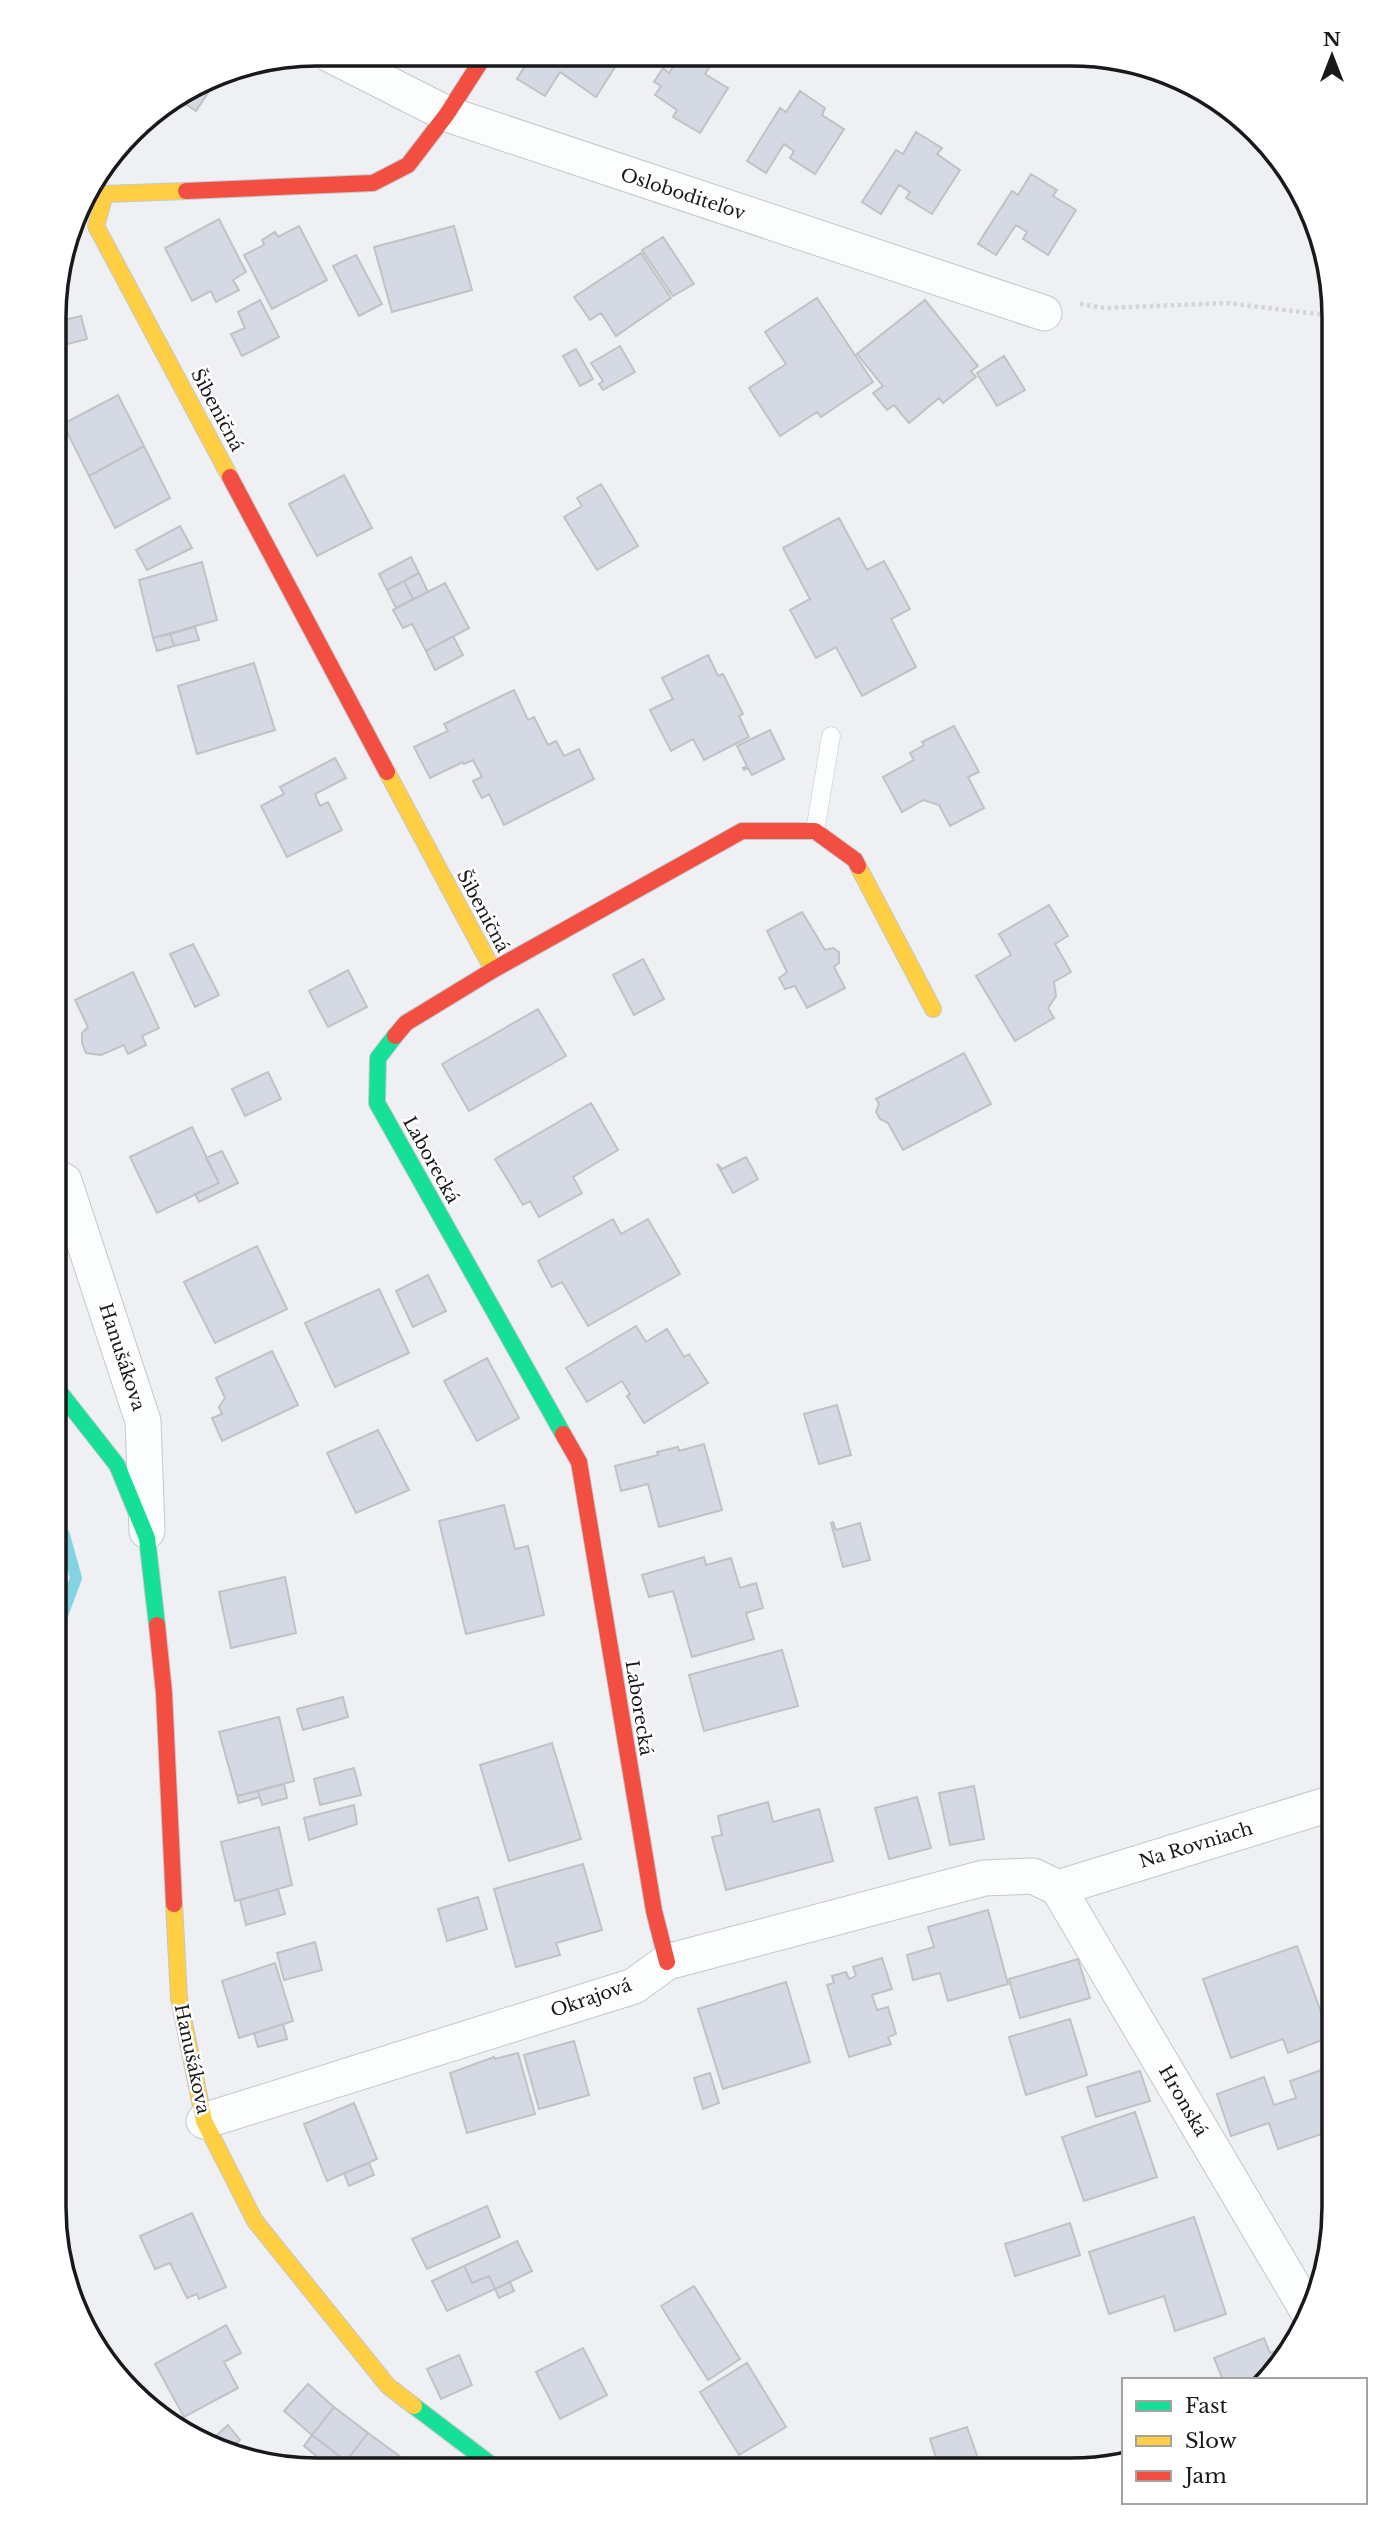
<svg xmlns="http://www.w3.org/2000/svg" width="1388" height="2525" font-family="'Libre Baskerville',serif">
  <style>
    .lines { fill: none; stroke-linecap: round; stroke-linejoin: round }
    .stream { stroke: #84d3e2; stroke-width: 12 }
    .building { fill: #d4d9e3; stroke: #c1c2c5; stroke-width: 2 }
    .lane-casing { stroke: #c5c7ca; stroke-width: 19 }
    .street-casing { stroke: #c5c7ca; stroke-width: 37 }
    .fast-casing { stroke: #c5c7ca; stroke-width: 18 }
    .slow-casing { stroke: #c5c7ca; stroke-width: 18 }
    .jam-casing { stroke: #c5c7ca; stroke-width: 18 }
    .path { stroke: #d4d5d6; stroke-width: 4.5; stroke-dasharray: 3.5 3.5; stroke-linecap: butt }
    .lane { stroke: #fcfdfd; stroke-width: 18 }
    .street { stroke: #fcfdfd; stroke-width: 35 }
    .fast { stroke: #16e098; stroke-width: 16 }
    .slow { stroke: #ffcf43; stroke-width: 16 }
    .jam { stroke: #f24e42; stroke-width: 16 }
    .labels { text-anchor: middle; stroke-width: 5; stroke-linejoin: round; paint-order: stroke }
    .street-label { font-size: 18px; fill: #18191b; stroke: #fff }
    .rim { fill: none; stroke: #18191b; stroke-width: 3.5 }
  </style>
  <rect width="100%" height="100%" fill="#eef0f4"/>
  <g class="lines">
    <!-- stream -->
    <path class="stream" d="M55,1634L76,1578L64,1535L55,1527"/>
  </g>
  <!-- building -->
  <path class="building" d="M531,56H622L596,97L560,72L545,96L517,79Z
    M680,56L692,57L709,68L705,74L728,88L700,133L673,117L677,110L655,95L661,86L654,82L663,68L669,73Z
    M215,75L218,77L196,111L178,99Z
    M800,91L825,108L822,115L844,129L815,174L790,158L794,151L784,144L766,173L747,161L780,108L786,112Z
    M916,132L942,148L937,154L960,170L932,214L906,198L910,192L899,185L881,214L862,202L896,150L903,154Z
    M1031,174L1057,190L1053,196L1076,210L1048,255L1023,239L1027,232L1016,225L996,255L978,244L1012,191L1018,195Z
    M219,219L246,272L233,280L239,290L216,302L211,291L192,301L165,248Z
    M299,226L327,280L272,309L244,255L264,245L262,240L275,232L278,237Z
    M454,226L472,290L392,312L374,247Z
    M663,237L694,284L673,296L642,250Z
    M641,253L671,298L616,336L601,313L590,320L574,297Z
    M356,255L382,304L359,316L333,266Z
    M817,298L873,382L821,417L817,412L780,436L749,388L786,364L765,332Z
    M260,300L279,337L242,356L231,334L245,328L238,312Z
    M925,300L978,366L971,371L976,377L943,403L939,398L909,423L894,405L887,410L873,393L883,386L857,354Z
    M81,316L87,339L56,347V322Z
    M620,346L635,372L603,390L599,384L603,381L591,363Z
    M576,349L593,379L580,386L563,356Z
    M1004,356L1025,390L997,406L977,373Z
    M118,395L144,446L89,476L63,424Z
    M144,446L170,498L115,528L89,476Z
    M344,475L372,528L317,556L289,504Z
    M601,484L638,546L597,570L564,517L582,506L577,498Z
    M839,518L867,570L884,561L910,609L891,619L916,667L862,696L836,647L816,658L790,610L810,599L783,548Z
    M180,526L192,548L147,570L136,550Z
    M411,557L419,573L387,590L379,574Z
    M202,562L217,620L153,638L139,580Z
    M419,573L428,592L413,599L404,581Z
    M404,581L413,599L396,608L387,590Z
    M445,583L469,628L426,651L412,624L403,628L393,610Z
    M195,627L199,640L174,646L170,634Z
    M170,634L174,646L157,651L153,638Z
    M453,636L463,655L435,670L426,651Z
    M708,655L718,676L723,674L743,714L739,716L749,737L704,760L693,739L671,751L650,710L673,699L662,678Z
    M254,663L275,730L197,754L178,686Z
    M514,690L528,720L534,717L548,745L556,741L564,756L579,749L594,779L504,825L489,794L482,798L473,781L482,777L473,760L464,764L463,762L430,778L414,747L448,731L444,724Z
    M954,726L979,772L968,777L984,808L950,826L939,805L923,800L902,812L883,777L914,760L910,753L924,745L922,742Z
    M770,730L784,759L752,775L748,768L744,770L743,768L747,766L737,746Z
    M335,758L346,778L315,794L320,806L328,802L342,830L287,857L261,806L284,794L280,787Z
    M1049,905L1068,936L1055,944L1071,972L1054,982L1056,996L1048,1008L1054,1018L1015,1041L976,976L1011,955L999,934Z
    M802,912L825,950L833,948L839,952V963L834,967L845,988L807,1008L795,986L785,989L779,978L787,972L767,931Z
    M193,944L219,995L195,1007L170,954Z
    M643,959L664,999L634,1015L613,975Z
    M348,970L367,1007L328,1027L309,991Z
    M133,972L159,1028L142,1036L146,1045L128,1054L124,1045L101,1055L86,1053L82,1043V1033L88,1027L75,1000Z
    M538,1009L566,1056L469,1111L442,1064Z
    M964,1053L991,1104L903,1150L888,1123L880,1119L876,1112L879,1104L876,1099Z
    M268,1072L281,1099L245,1116L232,1089Z
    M591,1103L618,1150L573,1177L582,1193L539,1217L530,1201L523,1205L495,1159Z
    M192,1127L219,1183L157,1213L130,1157Z
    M222,1151L238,1183L199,1202L195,1194L219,1183L206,1158Z
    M746,1157L758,1179L733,1193L717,1164L722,1169Z
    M613,1219L621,1234L648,1219L680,1274L588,1326L562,1282L552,1287L538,1261Z
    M257,1246L287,1309L215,1343L184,1282Z
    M428,1275L446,1311L413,1327L396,1291Z
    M379,1289L409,1353L335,1387L305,1323Z
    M636,1326L646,1342L667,1329L684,1357L689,1354L708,1383L644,1423L627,1396L630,1394L622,1381L587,1402L566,1368Z
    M272,1351L298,1405L222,1441L212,1418L222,1414L219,1407L225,1398L216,1378Z
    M487,1358L519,1418L477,1441L444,1381Z
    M837,1405L851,1455L819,1464L804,1414Z
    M378,1430L409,1490L356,1513L327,1453Z
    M704,1444L722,1510L659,1527L648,1484L621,1491L615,1466L658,1455L657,1452L678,1447L679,1451Z
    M504,1505L515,1549L528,1546L544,1615L466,1634L439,1521Z
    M833,1522L836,1530L860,1523L870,1560L843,1567L831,1523Z
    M704,1557L706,1565L731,1558L740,1588L756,1583L763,1608L746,1613L754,1639L692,1657L673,1591L649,1597L642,1575Z
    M285,1577L296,1633L231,1648L219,1592Z
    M782,1650L798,1706L704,1731L689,1675Z
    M343,1697L348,1717L303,1730L297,1709Z
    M279,1717L294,1781L237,1796L219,1732Z
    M552,1743L581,1839L509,1861L480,1765Z
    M354,1768L361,1795L320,1805L314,1779Z
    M284,1784L287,1798L262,1805L258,1791Z
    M974,1786L984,1839L950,1845L939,1793Z
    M258,1791L260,1797L239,1803L237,1796Z
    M917,1797L931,1848L889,1859L875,1808Z
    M768,1802L773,1822L819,1809L833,1861L726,1890L712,1837L722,1835L718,1816Z
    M354,1805L357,1824L309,1840L304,1818Z
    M279,1827L292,1885L235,1901L221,1842Z
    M583,1864L602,1930L556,1943L560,1955L516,1967L494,1889Z
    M278,1889L285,1914L246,1925L240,1900Z
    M478,1897L487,1929L447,1941L438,1909Z
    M988,1910L1008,1984L948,2001L940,1973L913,1980L907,1955L934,1947L928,1927Z
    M315,1942L322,1970L284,1980L277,1953Z
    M1297,1946L1330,2037L1288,2053L1283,2039L1231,2058L1203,1979Z
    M882,1958L892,1989L872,1995L877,2010L888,2007L896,2034L888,2037L891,2044L849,2057L827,1985L834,1983L832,1976L846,1972L849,1979L856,1976L853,1967Z
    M1078,1959L1090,1998L1020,2018L1009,1979Z
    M275,1963L293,2021L239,2038L222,1981Z
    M786,1982L810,2062L723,2089L698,2009Z
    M1070,2019L1087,2075L1026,2095L1009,2037Z
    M283,2024L287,2039L258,2047L254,2033Z
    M574,2041L589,2095L539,2109L524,2055Z
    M518,2053L535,2114L467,2133L450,2073L494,2057L495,2059Z
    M1333,2066V2130L1278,2149L1269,2123L1231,2136L1217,2094L1264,2077L1274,2105L1296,2098L1290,2081Z
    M1140,2071L1150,2101L1096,2117L1087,2087Z
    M710,2073L719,2103L703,2109L694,2078Z
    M354,2103L377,2159L327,2181L304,2124Z
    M1135,2112L1157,2177L1084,2201L1062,2137Z
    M369,2163L374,2175L349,2186L344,2173Z
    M487,2206L500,2237L427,2269L412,2239Z
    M192,2213L226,2287L199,2299L197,2294L187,2298L170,2263L155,2269L140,2236Z
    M1194,2217L1226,2314L1175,2331L1164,2296L1109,2314L1089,2252Z
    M1070,2223L1080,2255L1015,2276L1005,2244Z
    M517,2241L532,2271L495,2289L489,2276L472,2283L464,2266Z
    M464,2266L472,2283L489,2276L495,2289L447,2311L432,2281Z
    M510,2282L514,2291L499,2298L495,2289Z
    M694,2286L740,2359L708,2380L661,2306Z
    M226,2325L241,2353L224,2362L238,2388L184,2417L155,2364Z
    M1264,2338L1270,2353L1291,2345L1280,2367L1267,2380H1223L1214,2358Z
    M583,2348L607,2395L560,2419L536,2372Z
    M459,2355L472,2385L441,2399L427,2369Z
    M747,2363L786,2427L739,2455L700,2392Z
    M308,2384L334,2407L312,2435L284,2411Z
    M334,2407L368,2433L346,2461L312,2435Z
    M228,2425L240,2440L227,2452L206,2445Z
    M967,2427L982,2470H940L930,2439Z
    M368,2433L406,2461L399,2469H340Z
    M312,2435L346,2461L340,2469H327L329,2466L304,2446Z"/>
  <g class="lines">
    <!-- lane casing -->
    <g class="lane-casing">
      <path id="lane" d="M815,831L831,736"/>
    </g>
    <!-- street casing -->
    <g class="street-casing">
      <path id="street" d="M329,54L447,114L1044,313
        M64,1181L143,1421L147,1531
        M1058,1888L1309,2313
        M1058,1888L1333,1803
        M204,2121L634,1986L667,1962L984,1878L1033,1876L1058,1888"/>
    </g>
    <!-- fast casing -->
    <g class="fast-casing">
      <path id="fast" d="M395,1036L378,1058L377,1103L563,1434
        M55,1391L62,1395L117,1465L147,1538L157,1625
        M414,2406L497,2469"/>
    </g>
    <!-- slow casing -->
    <g class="slow-casing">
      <path id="slow" d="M186,191L105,194L96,226L230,477
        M387,772L493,970
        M858,866L933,1009
        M174,1904L179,1998L204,2121L255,2221L388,2386L414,2406"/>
    </g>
    <!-- jam casing -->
    <g class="jam-casing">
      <path id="jam" d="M186,191L373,183L408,165L447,114L485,55
        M230,477L387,772
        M395,1036L406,1023L493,970L742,831H815L855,860L858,866
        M563,1434L579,1462L654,1911L667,1962
        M157,1625L164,1693L174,1904"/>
    </g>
    <!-- path -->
    <path class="path" d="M1080,304L1105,308L1227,303L1334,316"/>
    <!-- lane -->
    <use href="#lane" class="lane"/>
    <!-- street -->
    <use href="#street" class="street"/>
    <!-- fast -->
    <use href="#fast" class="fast"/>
    <!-- slow -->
    <use href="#slow" class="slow"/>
    <!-- jam -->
    <use href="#jam" class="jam"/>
  </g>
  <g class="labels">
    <!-- street labels -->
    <g class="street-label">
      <text transform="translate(683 194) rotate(18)" y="6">Osloboditeľov</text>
      <text transform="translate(217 410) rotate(62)" y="6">Šibeničná</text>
      <text transform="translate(483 911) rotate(62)" y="6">Šibeničná</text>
      <text transform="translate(431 1160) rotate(61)" y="6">Laborecká</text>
      <text transform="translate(122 1357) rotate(72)" y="6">Hanušákova</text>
      <text transform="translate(639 1708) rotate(81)" y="6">Laborecká</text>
      <text transform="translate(1196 1845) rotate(-17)" y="6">Na Rovniach</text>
      <text transform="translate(591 1998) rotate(-19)" y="6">Okrajová</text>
      <text transform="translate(192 2059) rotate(78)" y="6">Hanušákova</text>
      <text transform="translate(1183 2101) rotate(60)" y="6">Hronská</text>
    </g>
  </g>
  <!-- crop -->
  <path d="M0 0H1388V2525H0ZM317 66H1071A251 251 0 0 1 1322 317V2207A251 251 0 0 1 1071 2458H317A251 251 0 0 1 66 2207V317A251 251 0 0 1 317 66Z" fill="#fff" fill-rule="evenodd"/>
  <path class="rim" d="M317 66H1071A251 251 0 0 1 1322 317V2207A251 251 0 0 1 1071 2458H317A251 251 0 0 1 66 2207V317A251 251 0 0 1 317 66Z"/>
  <!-- legend -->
  <rect x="1122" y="2378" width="245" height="126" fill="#ffffff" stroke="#a3a3a4" stroke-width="2"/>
  <rect x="1136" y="2401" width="35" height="10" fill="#16e098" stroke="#a3a3a4" stroke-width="2"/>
  <text x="1185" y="2413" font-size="21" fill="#18191b">Fast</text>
  <rect x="1136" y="2436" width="35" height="10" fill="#ffcf43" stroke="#a3a3a4" stroke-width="2"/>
  <text x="1185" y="2448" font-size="21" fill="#18191b">Slow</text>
  <rect x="1136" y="2471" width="35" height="10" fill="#f24e42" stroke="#a3a3a4" stroke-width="2"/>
  <text x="1185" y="2483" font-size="21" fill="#18191b">Jam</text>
  <!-- north arrow -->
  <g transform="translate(1332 56)" stroke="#ffffff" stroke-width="5" paint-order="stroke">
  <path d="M0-5L12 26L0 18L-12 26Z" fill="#18191b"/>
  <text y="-10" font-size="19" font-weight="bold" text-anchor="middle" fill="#18191b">N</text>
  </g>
</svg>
